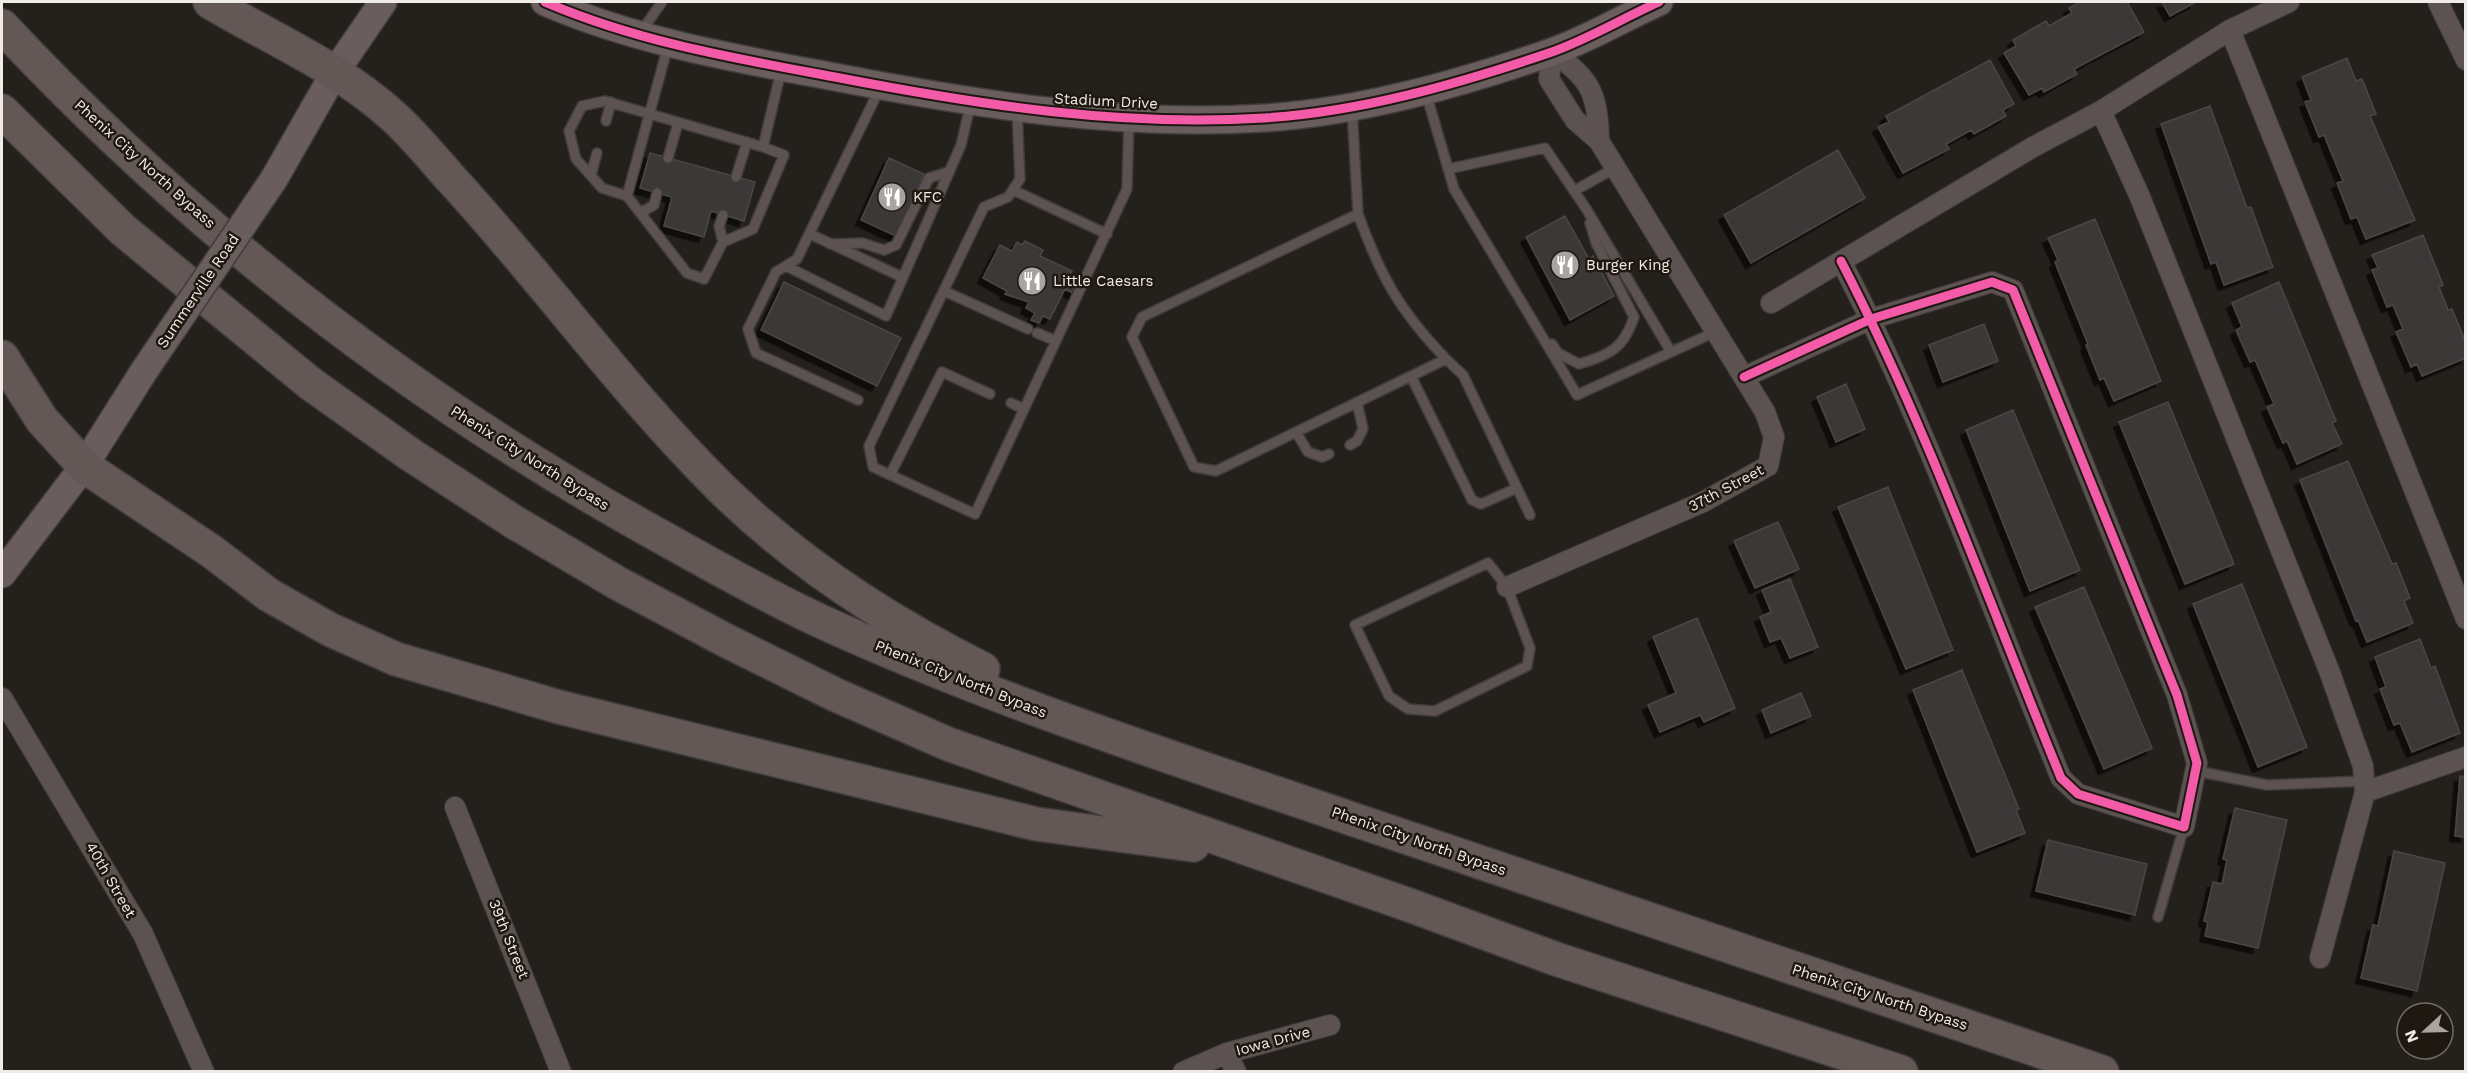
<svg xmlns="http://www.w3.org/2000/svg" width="2467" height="1073" font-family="'Work Sans',sans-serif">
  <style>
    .building { fill: #3c3938; stroke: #4a4645; stroke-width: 1.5; filter: url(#shadow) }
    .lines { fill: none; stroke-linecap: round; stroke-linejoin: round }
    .lane-casing { stroke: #403d39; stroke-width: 12 }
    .street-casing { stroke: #403d39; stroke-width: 22 }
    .secondary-casing { stroke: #403d39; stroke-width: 30 }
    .highway-casing { stroke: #403d39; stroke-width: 36 }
    .lane { stroke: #5c5252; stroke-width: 9 }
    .street { stroke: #5c5252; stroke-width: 20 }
    .secondary { stroke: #695d5d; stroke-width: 27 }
    .highway { stroke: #645857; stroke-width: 33 }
    .secondary-bridge-casing { stroke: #403d39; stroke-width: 30; stroke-linecap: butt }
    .secondary-bridge { stroke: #695d5d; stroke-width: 27 }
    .cycleway-casing { stroke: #1e1810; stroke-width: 13 }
    .cycleway { stroke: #f35aa7; stroke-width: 9 }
    .labels { text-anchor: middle; stroke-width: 5; stroke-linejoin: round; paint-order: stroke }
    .street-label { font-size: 15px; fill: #f0ebe6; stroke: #1e1810 }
    .poi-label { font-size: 15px; fill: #f0ebe6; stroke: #1e1810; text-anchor: start }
  </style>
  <defs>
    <filter id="shadow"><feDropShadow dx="-5.5" dy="5.5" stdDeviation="0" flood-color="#0009"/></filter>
  </defs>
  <rect width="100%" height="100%" fill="#24211c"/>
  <!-- building -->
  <path class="building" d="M2080,2H2127L2144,32L2074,69L2077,74L2044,92L2042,88L2029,95L2004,53L2016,46L2013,40L2046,21L2049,26L2072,13L2069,8Z
    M2162,2H2196L2170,16Z
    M2347,58L2356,81L2362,79L2376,114L2370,116L2415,220L2366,239L2357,217L2351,219L2337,183L2343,181L2324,135L2319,137L2305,102L2311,100L2302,77Z
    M1990,60L2014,104L2003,110L2006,116L1974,134L1971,130L1946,144L1949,149L1903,173L1878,127L1889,122L1886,116Z
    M2210,106L2247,208L2251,207L2273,267L2224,285L2216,262L2211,264L2161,124Z
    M1838,150L1865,198L1751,263L1724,215Z
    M650,153L755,182L744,221L711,211L704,237L664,226L672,197L640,188Z
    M889,158L924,174L896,236L861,220Z
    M1565,216L1589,259L1593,256L1614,296L1570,320L1526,237Z
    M2095,219L2161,381L2114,401L2104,378L2100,380L2086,345L2088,344L2055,262L2058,260L2048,238Z
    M2423,235L2443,285L2439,287L2448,310L2452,309L2466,343V358L2422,376L2417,364L2411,367L2396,332L2403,329L2393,305L2387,307L2372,270L2378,268L2372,255Z
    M1025,241L1043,250L1040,256L1072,271L1068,278L1082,284L1076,295L1065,289L1050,319L1043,316L1039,323L1031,320L1035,313L1026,308L1029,302L1005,294L1007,291L983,278L1000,245L1012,251L1017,242L1022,245Z
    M784,282L901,338L877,386L761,330Z
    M2279,282L2336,421L2332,423L2342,444L2297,464L2287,441L2283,443L2267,407L2274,404L2255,360L2250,362L2236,330L2242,327L2232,303Z
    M1984,324L1998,361L1943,382L1929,345Z
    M1846,384L1865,429L1836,442L1817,397Z
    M2168,402L2234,564L2185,584L2119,422Z
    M2013,410L2080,570L2030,591L1966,430Z
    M2348,461L2392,564L2396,563L2410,598L2404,601L2413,623L2367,642L2358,620L2356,621L2300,480Z
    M1888,487L1953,650L1906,669L1838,507Z
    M1778,522L1799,569L1755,588L1734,541Z
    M1790,579L1818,647L1790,658L1781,638L1770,642L1760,617L1771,612L1762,590Z
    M2242,584L2307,747L2258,767L2193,604Z
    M2084,587L2152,748L2104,769L2035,607Z
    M1697,618L1735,708L1704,722L1700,715L1660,732L1648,705L1676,693L1653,637Z
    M2420,639L2431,668L2435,666L2460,733L2412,752L2400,723L2394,725L2380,689L2386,687L2375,657Z
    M1962,670L2019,809L2016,810L2025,833L1977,852L1913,690Z
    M1801,693L1811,716L1771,733L1762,710Z
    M2460,776L2466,777V837L2455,836Z
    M2235,808L2287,820L2258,948L2205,936L2208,922L2204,921L2213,882L2222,884L2227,860L2223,859Z
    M2048,840L2147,864L2135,915L2036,891Z
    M2394,851L2445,863L2417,991L2361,978L2373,925L2378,926Z"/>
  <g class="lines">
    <!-- lane casing -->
    <g class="lane-casing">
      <path id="lane" d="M640,33L662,2
        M668,46L627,196L687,273L704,279L723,242L753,229L784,155L763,147L781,71
        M1426,93L1454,189L1577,395L1715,332
        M1352,109L1358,214L1142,317L1132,337L1194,467L1216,471L1446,359L1463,375L1530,515
        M1017,110L1020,179L1008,197L984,207L869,446L873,467L975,514L1127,189L1129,119
        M606,121L611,102
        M668,158L678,123
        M1448,169L1545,148L1587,210L1671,352
        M591,175L597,153
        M736,177L747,142
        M1013,190L1107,234
        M1574,191L1615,168
        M627,196L602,188L576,159L569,131L582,106L605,101L763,147
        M640,213L654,205L657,193
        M1358,214C1381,277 1399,310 1446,359
        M810,234L902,277
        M723,242L719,226L723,215
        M830,244L862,243L884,250L896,245L929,178L948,172
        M786,266L886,316L961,145L971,102
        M944,291L1028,329
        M1037,333L1056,341
        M1552,344L1558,353L1579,364C1610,355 1624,348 1634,317L1596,243L1590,223
        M1411,376L1472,500L1481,504L1517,488
        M858,400L756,353L748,329L776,272L797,259L880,88
        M1011,403L1024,409
        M1296,432L1308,452L1322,457L1329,454
        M1350,445L1357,441L1363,429L1357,402
        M890,475L942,372L990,394
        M1488,563L1507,587L1530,648L1527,666L1435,711L1408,709L1389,696L1355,625Z
        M2196,771L2267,785L2364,781
        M2158,917L2184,827"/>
    </g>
    <!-- street casing -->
    <g class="street-casing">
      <path id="street" d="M2438,2L2466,60
        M2230,30L2466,619
        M2101,111L2140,197L2330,673L2363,766L2365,792L2320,958
        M1771,303L2033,147L2101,111L2230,30L2289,2
        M1744,377L1871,319L1992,282L2013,290L2177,695L2197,763L2184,827L2078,794L2061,778C1990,605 1927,427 1841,261
        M1507,587L1703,502L1768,466L1774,437L1765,412L1599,141L1575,120L1549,79L1552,52C1591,78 1598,95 1599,141
        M2,698L143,934L204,1072
        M2365,792L2466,757
        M455,807L561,1072
        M1227,1053L1236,1072
        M1183,1072L1227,1053L1330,1025"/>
    </g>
    <!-- secondary casing -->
    <g class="secondary-casing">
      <path id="secondary" d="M545,2C641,43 739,59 840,78C980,105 1121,127 1264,118C1360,112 1458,84 1549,53C1587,40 1623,18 1659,2
        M274,179L335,72L383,2
        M2,574L84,466L144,371"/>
    </g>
    <!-- highway casing -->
    <g class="highway-casing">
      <path id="highway" d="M210,2C272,39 341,68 394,117C416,137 434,160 454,182C545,281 624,392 720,487C796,562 887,621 983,669
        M2,26C190,227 409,396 649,530C705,561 760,593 818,620C992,700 1174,758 1355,820C1604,904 1853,988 2102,1072
        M2,111L123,230L311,384L411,455L514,522L619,584L727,641L836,695L948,744L1409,905L1556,959L1901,1072
        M2,357L42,420L84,466L211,551L269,595L331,630L396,659L559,707L1036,824L1193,845"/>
    </g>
    <!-- lane -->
    <use href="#lane" class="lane"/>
    <!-- street -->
    <use href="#street" class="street"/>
    <!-- secondary -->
    <use href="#secondary" class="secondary"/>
    <!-- highway -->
    <use href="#highway" class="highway"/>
    <!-- secondary-bridge casing -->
    <g class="secondary-bridge-casing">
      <path id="secondary-bridge" d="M144,371L274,179"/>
    </g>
    <!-- secondary-bridge -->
    <use href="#secondary-bridge" class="secondary-bridge"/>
    <!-- cycleway casing -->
    <g class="cycleway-casing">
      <path id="cycleway" d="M545,2C641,43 739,59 840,78C980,105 1121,127 1264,118C1360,112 1458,84 1549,53C1587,40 1623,18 1659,2
        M1744,377L1871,319L1992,282L2013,290L2177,695L2197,763L2184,827L2078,794L2061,778C1990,605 1927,427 1841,261"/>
    </g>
    <!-- cycleway -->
    <use href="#cycleway" class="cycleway"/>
  </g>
  <!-- icons -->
  <defs>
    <g id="restaurant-disc" transform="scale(1.5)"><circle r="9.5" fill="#a9a49f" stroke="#1e1810"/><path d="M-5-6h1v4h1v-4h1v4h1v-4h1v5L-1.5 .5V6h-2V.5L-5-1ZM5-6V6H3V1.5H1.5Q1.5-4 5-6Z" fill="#fff"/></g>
  </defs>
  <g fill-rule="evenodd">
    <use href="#restaurant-disc" x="892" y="197"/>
    <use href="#restaurant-disc" x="1565" y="265"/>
    <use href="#restaurant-disc" x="1032" y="281"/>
  </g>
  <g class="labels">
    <!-- street labels -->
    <g class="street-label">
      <text transform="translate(1106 101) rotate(3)" y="5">Stadium Drive</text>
      <text transform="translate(145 164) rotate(42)" y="5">Phenix City North Bypass</text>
      <text transform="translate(198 291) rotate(-56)" y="5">Summerville Road</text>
      <text transform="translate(530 458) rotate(32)" y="5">Phenix City North Bypass</text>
      <text transform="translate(1726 488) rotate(-28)" y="5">37th Street</text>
      <text transform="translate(961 679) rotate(22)" y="5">Phenix City North Bypass</text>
      <text transform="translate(1419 841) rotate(19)" y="5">Phenix City North Bypass</text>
      <text transform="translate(111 880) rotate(60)" y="5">40th Street</text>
      <text transform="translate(509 939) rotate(68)" y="5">39th Street</text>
      <text transform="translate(1880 997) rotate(18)" y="5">Phenix City North Bypass</text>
      <text transform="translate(1273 1041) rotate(-15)" y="5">Iowa Drive</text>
    </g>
    <!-- poi labels -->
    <g class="poi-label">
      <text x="913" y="202">KFC</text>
      <text x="1586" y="270">Burger King</text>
      <text x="1053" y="286">Little Caesars</text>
    </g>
  </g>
  <!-- border -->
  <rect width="2467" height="1073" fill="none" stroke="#f0ebe6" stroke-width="6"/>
  <!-- north arrow -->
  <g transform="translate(2425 1031) rotate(248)"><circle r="28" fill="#1e1810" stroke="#726c66" stroke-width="1.5"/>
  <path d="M0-4.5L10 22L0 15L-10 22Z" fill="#a9a49f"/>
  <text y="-9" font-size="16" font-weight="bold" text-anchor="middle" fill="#f0ebe6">N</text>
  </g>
</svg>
